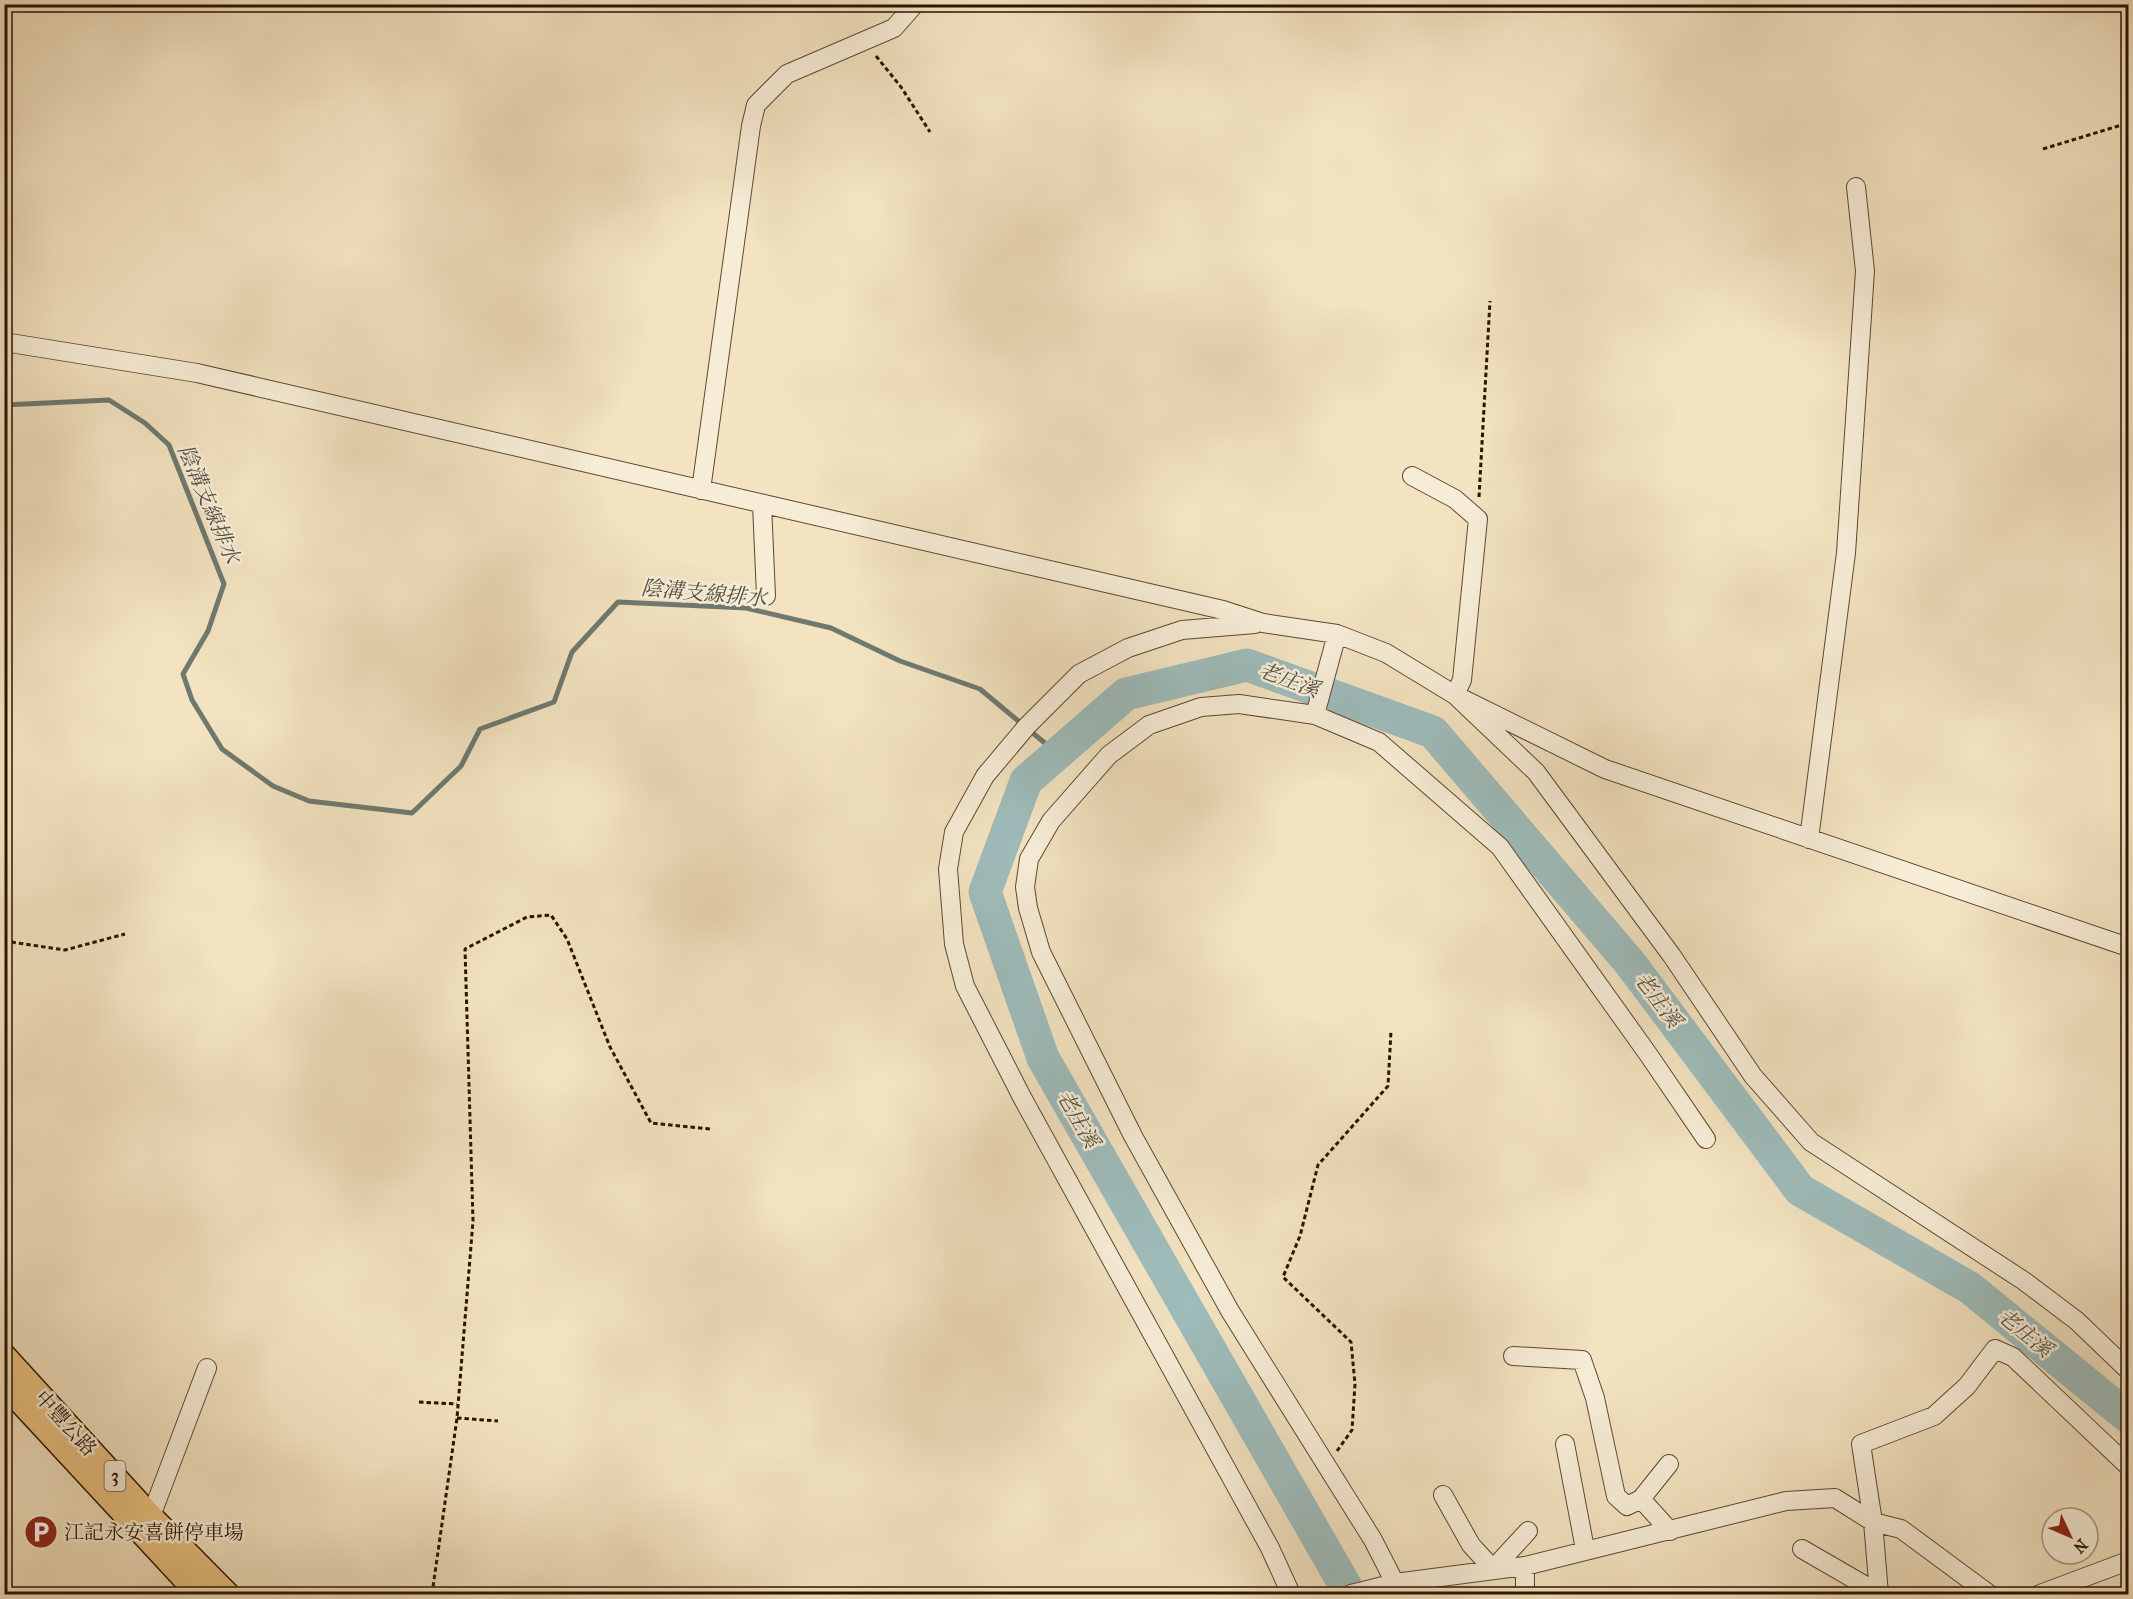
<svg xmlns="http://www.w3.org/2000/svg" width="2133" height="1599" font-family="'IM FELL French Canon','Noto Serif TC',serif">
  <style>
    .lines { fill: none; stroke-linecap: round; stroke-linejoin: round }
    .stream { stroke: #6f7970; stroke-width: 5 }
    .river { stroke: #9ebcbb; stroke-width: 33 }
    .minor-casing { stroke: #5c4830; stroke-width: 20 }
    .major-casing { stroke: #291400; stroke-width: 25 }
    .path { stroke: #291400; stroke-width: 3; stroke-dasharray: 4.5 3; stroke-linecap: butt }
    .minor { stroke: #f7edd7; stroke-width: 18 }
    .major { stroke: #eac280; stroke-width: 22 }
    .labels { text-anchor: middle; stroke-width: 5; stroke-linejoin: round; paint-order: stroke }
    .shield { fill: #f7edd7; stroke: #675540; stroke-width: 1.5 }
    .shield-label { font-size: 18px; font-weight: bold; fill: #291400 }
    .street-label { font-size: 20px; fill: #291400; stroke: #f7edd7 }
    .poi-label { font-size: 20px; fill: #291400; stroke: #f7edd7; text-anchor: start }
    .water-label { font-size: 21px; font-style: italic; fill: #524f41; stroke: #f7edd7 }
  </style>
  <rect width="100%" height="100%" fill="#f3e3c1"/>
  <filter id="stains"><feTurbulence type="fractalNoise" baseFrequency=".00333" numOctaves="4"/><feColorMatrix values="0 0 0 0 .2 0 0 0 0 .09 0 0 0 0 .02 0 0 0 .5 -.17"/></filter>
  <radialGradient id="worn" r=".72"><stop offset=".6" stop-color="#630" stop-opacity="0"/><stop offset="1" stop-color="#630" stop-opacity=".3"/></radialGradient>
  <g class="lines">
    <!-- stream -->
    <path class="stream" d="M4,405L109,400L145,423L169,445L224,584L208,631L183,674L192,700L222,749L273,786L309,801L412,813L461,766L480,729L554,702L572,652L618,602L746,608L831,628L900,661L980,689L1058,754"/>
    <!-- river -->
    <path class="river" d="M1350,1594L1043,1058L985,892L1026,781L1126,694L1247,665L1433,732L1630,963L1800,1190L1970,1288L2128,1417"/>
    <!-- minor casing -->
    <g class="minor-casing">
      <path id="minor" d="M4,342L197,373L1223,610L1263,623L1337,634L1386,653L1455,695L1605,769L2128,947
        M1412,476L1455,499L1478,519L1462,680L1455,695L1536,772L1672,956L1753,1076L1811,1142L2024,1281L2077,1321L2128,1370
        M701,490L751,126L756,105L787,74L894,28L915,4
        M762,504L766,596
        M1255,624L1182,630L1128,648L1079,674L1027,726L985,776L954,832L948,869L954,944L965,986L1023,1099L1270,1548L1291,1594
        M1315,715L1337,634
        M1809,839L1846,553L1865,271L1856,187
        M1513,1356L1582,1360L1595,1398L1616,1496L1627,1506L1641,1499L1670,1531
        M1565,1444L1585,1549
        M1443,1495L1471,1545L1493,1569L1528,1531
        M1641,1499L1669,1464
        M143,1524L151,1516L207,1368
        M1802,1549L1878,1593
        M1525,1566V1594
        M1351,1594L1395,1583L1525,1566L1786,1501L1835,1498L1873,1522L1901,1529L1989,1594
        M1397,1594L1395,1583L1373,1540L1230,1311L1133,1136L1041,952L1028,908L1025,887L1029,859L1051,821L1109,755L1149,725L1201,707L1239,704L1315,715L1379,742L1500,847L1648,1054L1706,1139
        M1879,1594L1873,1522L1861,1444L1934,1416L1967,1386L1995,1349L2013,1357L2128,1466
        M2040,1594L2128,1561"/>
    </g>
    <!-- major casing -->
    <g class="major-casing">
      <path id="major" d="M4,1355L151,1516L228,1594
        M4,1385L198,1594"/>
    </g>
    <!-- path -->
    <path class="path" d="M876,56L901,87L930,132
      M2043,149L2128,123
      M1479,497L1490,301
      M4,941L65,950L125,934
      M419,1402L457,1404
      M457,1418L498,1421
      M1337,1451L1352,1430L1355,1384L1351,1342L1283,1277L1300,1236L1318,1165L1388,1086L1391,1031
      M432,1594L457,1418L473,1221L465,949L527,917L551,915L567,939L610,1047L651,1123L711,1129"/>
    <!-- minor -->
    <use href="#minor" class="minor"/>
    <!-- major -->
    <use href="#major" class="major"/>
  </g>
  <!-- icons -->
  <defs>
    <g id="parking-disc" transform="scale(1.725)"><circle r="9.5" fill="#8f2418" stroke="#f7edd7"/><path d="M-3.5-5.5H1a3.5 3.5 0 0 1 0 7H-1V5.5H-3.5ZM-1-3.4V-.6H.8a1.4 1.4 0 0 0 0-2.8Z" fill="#fff"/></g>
  </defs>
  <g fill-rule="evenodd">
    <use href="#parking-disc" x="41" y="1532"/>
  </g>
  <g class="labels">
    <!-- shield labels -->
    <rect class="shield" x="104.5" y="1461" width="21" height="30" rx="4.5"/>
    <g class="shield-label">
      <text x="115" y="1482">3</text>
    </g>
    <!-- street labels -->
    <g class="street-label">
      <text transform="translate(66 1423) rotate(48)" y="7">中豐公路</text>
    </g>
    <!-- poi labels -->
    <g class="poi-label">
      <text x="64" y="1539">江記永安喜餅停車場</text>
    </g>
    <!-- water labels -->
    <g class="water-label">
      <text transform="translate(209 504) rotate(67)" y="7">陰溝支線排水</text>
      <text transform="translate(704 593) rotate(5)" y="7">陰溝支線排水</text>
      <text transform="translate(1289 680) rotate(20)" y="7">老庄溪</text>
      <text transform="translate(1658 1000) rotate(53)" y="7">老庄溪</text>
      <text transform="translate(1078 1119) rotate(60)" y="7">老庄溪</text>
      <text transform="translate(2025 1333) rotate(39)" y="7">老庄溪</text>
    </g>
  </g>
  <!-- margin -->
  <rect width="2133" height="1599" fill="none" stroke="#f3e3c1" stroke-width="24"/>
  <rect x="6" y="6" width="2121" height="1587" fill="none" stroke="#291400" stroke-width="3"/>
  <rect x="12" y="12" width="2109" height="1575" fill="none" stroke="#291400" stroke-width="1.5"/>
  <!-- north arrow -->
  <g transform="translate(2070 1536) rotate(134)"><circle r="28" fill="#f7edd7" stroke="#a59681" stroke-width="1.5"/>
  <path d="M0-4.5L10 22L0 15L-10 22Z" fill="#8f2418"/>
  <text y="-9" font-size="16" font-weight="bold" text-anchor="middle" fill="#291400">N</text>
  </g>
  <rect width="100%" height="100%" filter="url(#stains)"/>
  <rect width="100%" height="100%" fill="url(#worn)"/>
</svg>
